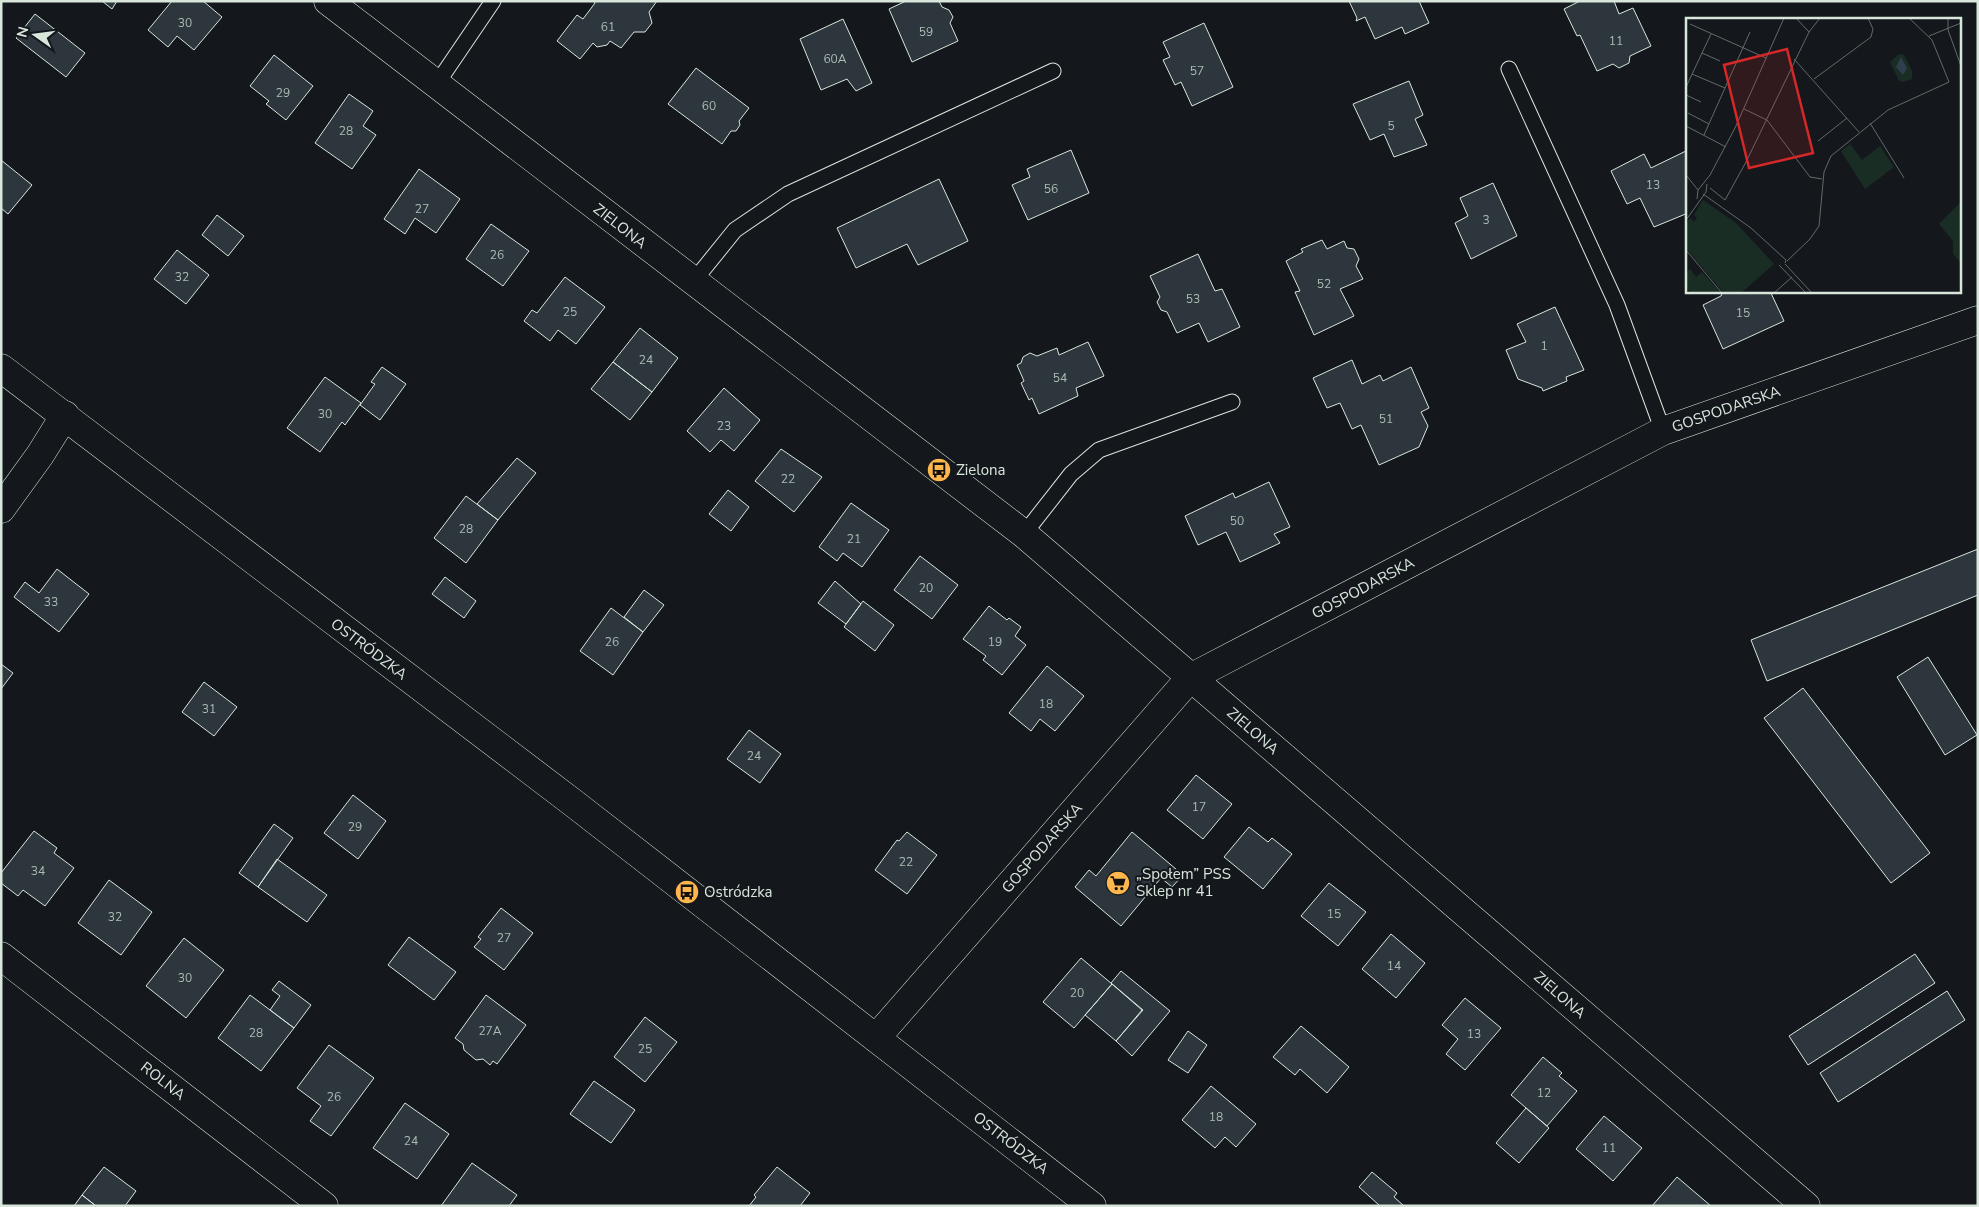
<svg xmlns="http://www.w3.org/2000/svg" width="1979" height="1207" font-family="'Nunito Sans',sans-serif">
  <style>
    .building { fill: #2c363c; stroke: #d8e6dc }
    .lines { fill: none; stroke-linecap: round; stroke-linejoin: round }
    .lane-casing { stroke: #d8e6dc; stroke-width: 17 }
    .street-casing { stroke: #d8e6dc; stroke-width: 29 }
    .primary-casing { stroke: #d8e6dc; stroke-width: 29 }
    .lane { stroke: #14181c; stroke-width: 15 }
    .street { stroke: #14181c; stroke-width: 28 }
    .primary { stroke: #14181c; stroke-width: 28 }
    .labels { text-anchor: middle; stroke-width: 4; stroke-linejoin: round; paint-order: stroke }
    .number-label { font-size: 12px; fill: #adbab4 }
    .street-label { font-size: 15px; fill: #d8e6dc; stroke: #14181c }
    .poi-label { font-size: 15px; fill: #d8e6dc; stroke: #14181c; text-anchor: start }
    .inset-road { fill: none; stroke: #626a69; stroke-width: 1 }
    .view { fill: #d62828; fill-opacity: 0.15; stroke: #d62828; stroke-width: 2.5 }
    .inset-edge { fill: none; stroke: #d8e6dc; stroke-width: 2.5 }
  </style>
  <rect width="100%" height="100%" fill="#14181c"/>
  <!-- building -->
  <path class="building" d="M102,1H117L112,9Z
    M172,1H203L222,17L194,50L177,36L168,47L148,30Z
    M594,1H657L649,12L652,23L645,32H634L621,48L610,41L607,45L597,47L593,43L580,59L557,41L577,15L583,19L595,3Z
    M906,1H939L942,7L949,10L953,17L950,23L958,41L912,62L889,9Z
    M1349,1H1419L1429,23L1405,34L1402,27L1375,39L1365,17L1356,21L1357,18Z
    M1580,1H1614L1619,14L1633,8L1651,46L1630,56L1629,63L1619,68L1613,64L1597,71L1580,35L1577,36L1564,9Z
    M35,14L85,53L66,77L16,38Z
    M843,19L872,83L856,91L847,79L821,90L800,39Z
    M1204,23L1233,87L1192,106L1181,82L1175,85L1163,60L1170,57L1163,42Z
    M274,55L313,86L286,120L266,104L269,101L250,86Z
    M696,68L749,108L739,121L740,125L736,131H731L722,144L668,104Z
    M1409,81L1423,115L1415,119L1427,145L1394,157L1384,134L1370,140L1353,104Z
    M349,94L373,111L363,126L376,135L352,169L315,143Z
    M1071,150L1089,193L1028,220L1012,185L1030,177L1027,169Z
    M1688,150V213L1654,227L1640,198L1627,204L1611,171L1644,154L1651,168Z
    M1,160L32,185L8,214L1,208Z
    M419,169L460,199L436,233L415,218L405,234L384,219Z
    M939,179L968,241L918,265L907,244L856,268L837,228Z
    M1493,183L1517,236L1471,259L1455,223L1468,216L1460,198Z
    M217,215L244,236L228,256L202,235Z
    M491,224L529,251L503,286L466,259Z
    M1322,240L1327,249L1344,241L1347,248L1354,249L1359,259L1356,266L1363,279L1340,289L1354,316L1314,335L1295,292L1300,291L1286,261L1303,252L1301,249Z
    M177,250L209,275L186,304L154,279Z
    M1198,254L1215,291L1222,289L1240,327L1208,342L1199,323L1177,333L1167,312L1161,310L1157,302L1160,297L1150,276Z
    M565,277L605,307L576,344L558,330L550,341L524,321L532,310L537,313Z
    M1723,291H1770L1784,321L1723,349L1703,305L1721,296Z
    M1555,307L1584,370L1566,377L1567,381L1543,391L1542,388L1518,379L1506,350L1526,342L1517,324Z
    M640,328L678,358L652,392L613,362Z
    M1088,342L1104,376L1076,388L1078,396L1039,414L1032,398L1029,400L1021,383L1024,381L1017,365L1021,363L1023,357L1030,353L1037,356L1057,348L1059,355Z
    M1352,360L1362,384L1380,375L1383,381L1411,367L1429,408L1421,412L1428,426L1419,447L1379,465L1361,425L1352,429L1340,403L1327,408L1313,378Z
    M613,362L652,392L630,420L591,389Z
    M382,367L406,384L380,420L360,405L375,384L371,382Z
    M325,377L361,403L345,425L342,422L320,452L287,428Z
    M724,388L760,420L734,451L721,440L710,452L687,431Z
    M781,449L822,477L794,512L755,481Z
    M517,458L536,473L498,520L477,504Z
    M1269,482L1290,527L1274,534L1280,543L1240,562L1226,532L1198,545L1185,516L1233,493L1235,498Z
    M728,490L749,507L731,531L709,514Z
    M466,496L498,520L466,563L434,538Z
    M851,503L889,530L862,567L843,553L837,561L819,547Z
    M1978,549V595L1767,681L1751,640Z
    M920,556L958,585L932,619L894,590Z
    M57,569L89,594L59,632L14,597L25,582L39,593Z
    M445,577L476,601L464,618L432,594Z
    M835,581L861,604L846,624L818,603Z
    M644,590L664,605L643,632L624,617Z
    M863,601L894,625L875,651L844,627Z
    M989,606L1007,620L1009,618L1021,627L1015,636L1026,645L1002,675L983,660L986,656L963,639Z
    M611,608L643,632L613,675L580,651Z
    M1928,657L1977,735L1945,755L1897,677Z
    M1,664L13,673L1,689Z
    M1047,666L1084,696L1055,731L1040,719L1031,731L1009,713Z
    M204,682L237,707L214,736L182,712Z
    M1803,688L1930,853L1891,883L1764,718Z
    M749,730L781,754L760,783L727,759Z
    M1196,775L1232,804L1203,839L1167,810Z
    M353,795L386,821L358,859L324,833Z
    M274,824L293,838L258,887L239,873Z
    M1249,827L1268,842L1272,838L1292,854L1263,889L1224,857Z
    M34,831L57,848L54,853L74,868L45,906L23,890L18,896L1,883V873Z
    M907,832L937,855L907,894L875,870L897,840L899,841Z
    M1132,832L1183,875L1172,887L1161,878L1121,926L1075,887L1089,870L1096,876Z
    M277,859L327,895L307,922L258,887Z
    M109,880L152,912L121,955L78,923Z
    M1329,883L1366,912L1338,946L1301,916Z
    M501,908L533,933L504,970L474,947L481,939L478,937Z
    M1391,934L1425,963L1396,998L1362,969Z
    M409,937L456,972L434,1000L388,965Z
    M184,938L224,970L186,1018L146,986Z
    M1915,954L1935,983L1808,1065L1789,1036Z
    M1081,958L1112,984L1074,1028L1043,1002Z
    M1121,971L1170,1011L1132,1056L1116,1041L1143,1010L1111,983Z
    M279,981L311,1005L294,1028L270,1010L280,996L272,990Z
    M1112,984L1142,1010L1116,1041L1085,1015Z
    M1947,991L1965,1020L1838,1102L1820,1073Z
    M250,995L294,1028L261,1071L218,1038Z
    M486,995L526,1025L497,1064L493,1061L490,1065L483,1059L476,1060L464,1050L463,1044L455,1038Z
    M1465,998L1501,1028L1465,1070L1446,1054L1458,1039L1442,1025Z
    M645,1017L677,1042L645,1082L614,1057Z
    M1301,1026L1349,1067L1327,1093L1300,1069L1295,1075L1273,1057Z
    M1188,1031L1207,1045L1188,1073L1168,1060Z
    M329,1045L374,1078L331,1136L310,1121L321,1106L297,1088Z
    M1543,1057L1562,1073L1559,1076L1577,1091L1547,1126L1511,1095Z
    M594,1081L635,1110L611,1143L570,1114Z
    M1211,1086L1256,1124L1236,1147L1225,1137L1215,1148L1182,1120Z
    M405,1103L449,1134L417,1179L373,1148Z
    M1526,1108L1549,1128L1519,1163L1496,1143Z
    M1604,1116L1642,1148L1613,1181L1576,1149Z
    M472,1163L517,1195L509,1206H441Z
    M104,1167L136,1191L125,1206H96L82,1195Z
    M777,1167L810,1193L800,1206H749L756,1197L754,1195Z
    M1372,1172L1397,1193L1394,1197L1404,1206H1380L1359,1187Z
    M1677,1177L1711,1206H1652Z
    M82,1195L96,1206H74Z"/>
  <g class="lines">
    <!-- lane casing -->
    <g class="lane-casing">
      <path id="lane" d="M1509,69L1617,305L1663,431
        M436,85L493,1
        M693,282L735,230L788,194L1053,71
        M1024,534L1071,474L1099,450L1232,402"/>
    </g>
    <!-- street casing -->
    <g class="street-casing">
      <path id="street" d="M328,1L1024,534L1806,1206
        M1,509L40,455L65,415
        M1,956L324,1206
        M876,1038L1190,678L1663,431L1978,320"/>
    </g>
    <!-- primary casing -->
    <g class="primary-casing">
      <path id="primary" d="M1,368L572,802L1092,1206"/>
    </g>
    <!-- lane -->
    <use href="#lane" class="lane"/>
    <!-- street -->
    <use href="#street" class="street"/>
    <!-- primary -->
    <use href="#primary" class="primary"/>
  </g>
  <!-- icons -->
  <defs>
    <g id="bus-disc" transform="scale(1.25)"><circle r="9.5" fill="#ffb74d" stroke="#14181c"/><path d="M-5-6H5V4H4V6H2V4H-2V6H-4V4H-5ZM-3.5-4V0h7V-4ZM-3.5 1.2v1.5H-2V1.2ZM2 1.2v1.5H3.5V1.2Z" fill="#111"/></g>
    <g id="supermarket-disc" transform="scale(1.25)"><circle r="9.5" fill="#ffb74d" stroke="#14181c"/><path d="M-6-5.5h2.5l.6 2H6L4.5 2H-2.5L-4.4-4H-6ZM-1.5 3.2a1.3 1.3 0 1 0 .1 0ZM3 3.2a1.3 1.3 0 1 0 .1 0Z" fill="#111"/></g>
  </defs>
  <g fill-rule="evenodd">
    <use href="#bus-disc" x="939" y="470"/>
    <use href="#supermarket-disc" x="1118" y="883"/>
    <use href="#bus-disc" x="687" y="892"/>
  </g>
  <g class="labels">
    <!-- number labels -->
    <g class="number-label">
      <text x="185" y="27">30</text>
      <text x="608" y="31">61</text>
      <text x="926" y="36">59</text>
      <text x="1616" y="45">11</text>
      <text x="835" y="63">60A</text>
      <text x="1197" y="75">57</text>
      <text x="283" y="97">29</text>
      <text x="709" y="110">60</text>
      <text x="1391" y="130">5</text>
      <text x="346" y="135">28</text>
      <text x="1653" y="189">13</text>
      <text x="1051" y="193">56</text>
      <text x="422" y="213">27</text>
      <text x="1486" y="224">3</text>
      <text x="497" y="259">26</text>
      <text x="182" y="281">32</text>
      <text x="1324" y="288">52</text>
      <text x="1193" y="303">53</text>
      <text x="570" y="316">25</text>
      <text x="1743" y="317">15</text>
      <text x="1544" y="350">1</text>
      <text x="646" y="364">24</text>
      <text x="1060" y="382">54</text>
      <text x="325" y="418">30</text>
      <text x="1386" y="423">51</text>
      <text x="724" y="430">23</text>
      <text x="788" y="483">22</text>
      <text x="1237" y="525">50</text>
      <text x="466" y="533">28</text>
      <text x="854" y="543">21</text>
      <text x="926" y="592">20</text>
      <text x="51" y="606">33</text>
      <text x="612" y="646">26</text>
      <text x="995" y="646">19</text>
      <text x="1046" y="708">18</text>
      <text x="209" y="713">31</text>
      <text x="754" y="760">24</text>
      <text x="1199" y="811">17</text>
      <text x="355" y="831">29</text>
      <text x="906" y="866">22</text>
      <text x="38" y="875">34</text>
      <text x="1334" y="918">15</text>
      <text x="115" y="921">32</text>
      <text x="504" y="942">27</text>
      <text x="1394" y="970">14</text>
      <text x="185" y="982">30</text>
      <text x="1077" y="997">20</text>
      <text x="490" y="1035">27A</text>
      <text x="256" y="1037">28</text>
      <text x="1474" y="1038">13</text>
      <text x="645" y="1053">25</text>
      <text x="1544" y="1097">12</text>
      <text x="334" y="1101">26</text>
      <text x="1216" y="1121">18</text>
      <text x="411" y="1145">24</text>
      <text x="1609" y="1152">11</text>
    </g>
    <!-- street labels -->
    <g class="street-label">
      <text transform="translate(620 226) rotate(38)" y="5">ZIELONA</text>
      <text transform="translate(1726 409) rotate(-19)" y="5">GOSPODARSKA</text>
      <text transform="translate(1363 588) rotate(-28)" y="5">GOSPODARSKA</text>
      <text transform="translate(369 649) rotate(37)" y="5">OSTRÓDZKA</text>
      <text transform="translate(1253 731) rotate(41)" y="5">ZIELONA</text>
      <text transform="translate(1042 848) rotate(-49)" y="5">GOSPODARSKA</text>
      <text transform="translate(1560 995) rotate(41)" y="5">ZIELONA</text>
      <text transform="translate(163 1081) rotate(38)" y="5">ROLNA</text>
      <text transform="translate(1011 1143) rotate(38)" y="5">OSTRÓDZKA</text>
    </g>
    <!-- poi labels -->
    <g class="poi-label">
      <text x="956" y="475">Zielona</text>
      <text x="1136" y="879">„Społem” PSS<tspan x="1136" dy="17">Sklep nr 41</tspan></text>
      <text x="704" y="897">Ostródzka</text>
    </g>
  </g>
  <!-- overview -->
  <g transform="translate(1686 18)">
    <rect width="275" height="275" fill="#14181c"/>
    <path d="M213,36L218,37L226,53V61L217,64L213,63L204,44ZM164,126L176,142L194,128L208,149L179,171L155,133ZM17,182L50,205L88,246L55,275H38L0,230V206L4,200L8,204L11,200L8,197ZM275,184V243L274,244L267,236V223L253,206ZM4,251L10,259L16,254L35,275H5L0,269V255Z" fill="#1a2d24"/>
    <path d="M215,39L221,50L217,57L210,49Z" fill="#2f3f4d"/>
    <path class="inset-road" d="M262,0V12L275,48M4,6L80,40M123,14L134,0M243,18L275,5M16,35L34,43M108,41L173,114M6,56L39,70M128,61L185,19L187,11L182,0M0,69L25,16M0,77L15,84M58,91L81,102L124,159L136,161M2,95L23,106M184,105L218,160M0,108L40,129M18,117L64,14M132,123L161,100M0,157L12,172L11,181M24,170L39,182L60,144L123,14L110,0M12,172L24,157L49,110L98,0M17,176L65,210L100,242L99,245M0,202L20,174L21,166M0,232L36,275M101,243L124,221L133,208L138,154L145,138L202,92L263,64L246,22L223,0M99,246L126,275M93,247L120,275M88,275L106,259"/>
    <path class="view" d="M101,31L127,135L63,150L38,47Z"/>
    <rect width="275" height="275" class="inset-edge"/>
  </g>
  <!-- border -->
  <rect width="1979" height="1207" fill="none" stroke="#d8e6dc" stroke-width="5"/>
  <!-- north arrow -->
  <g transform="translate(35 35) rotate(284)" stroke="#14181c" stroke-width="4" paint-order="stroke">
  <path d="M0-4L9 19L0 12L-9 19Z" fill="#d8e6dc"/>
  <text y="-8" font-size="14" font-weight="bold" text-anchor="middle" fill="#d8e6dc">N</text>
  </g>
</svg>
